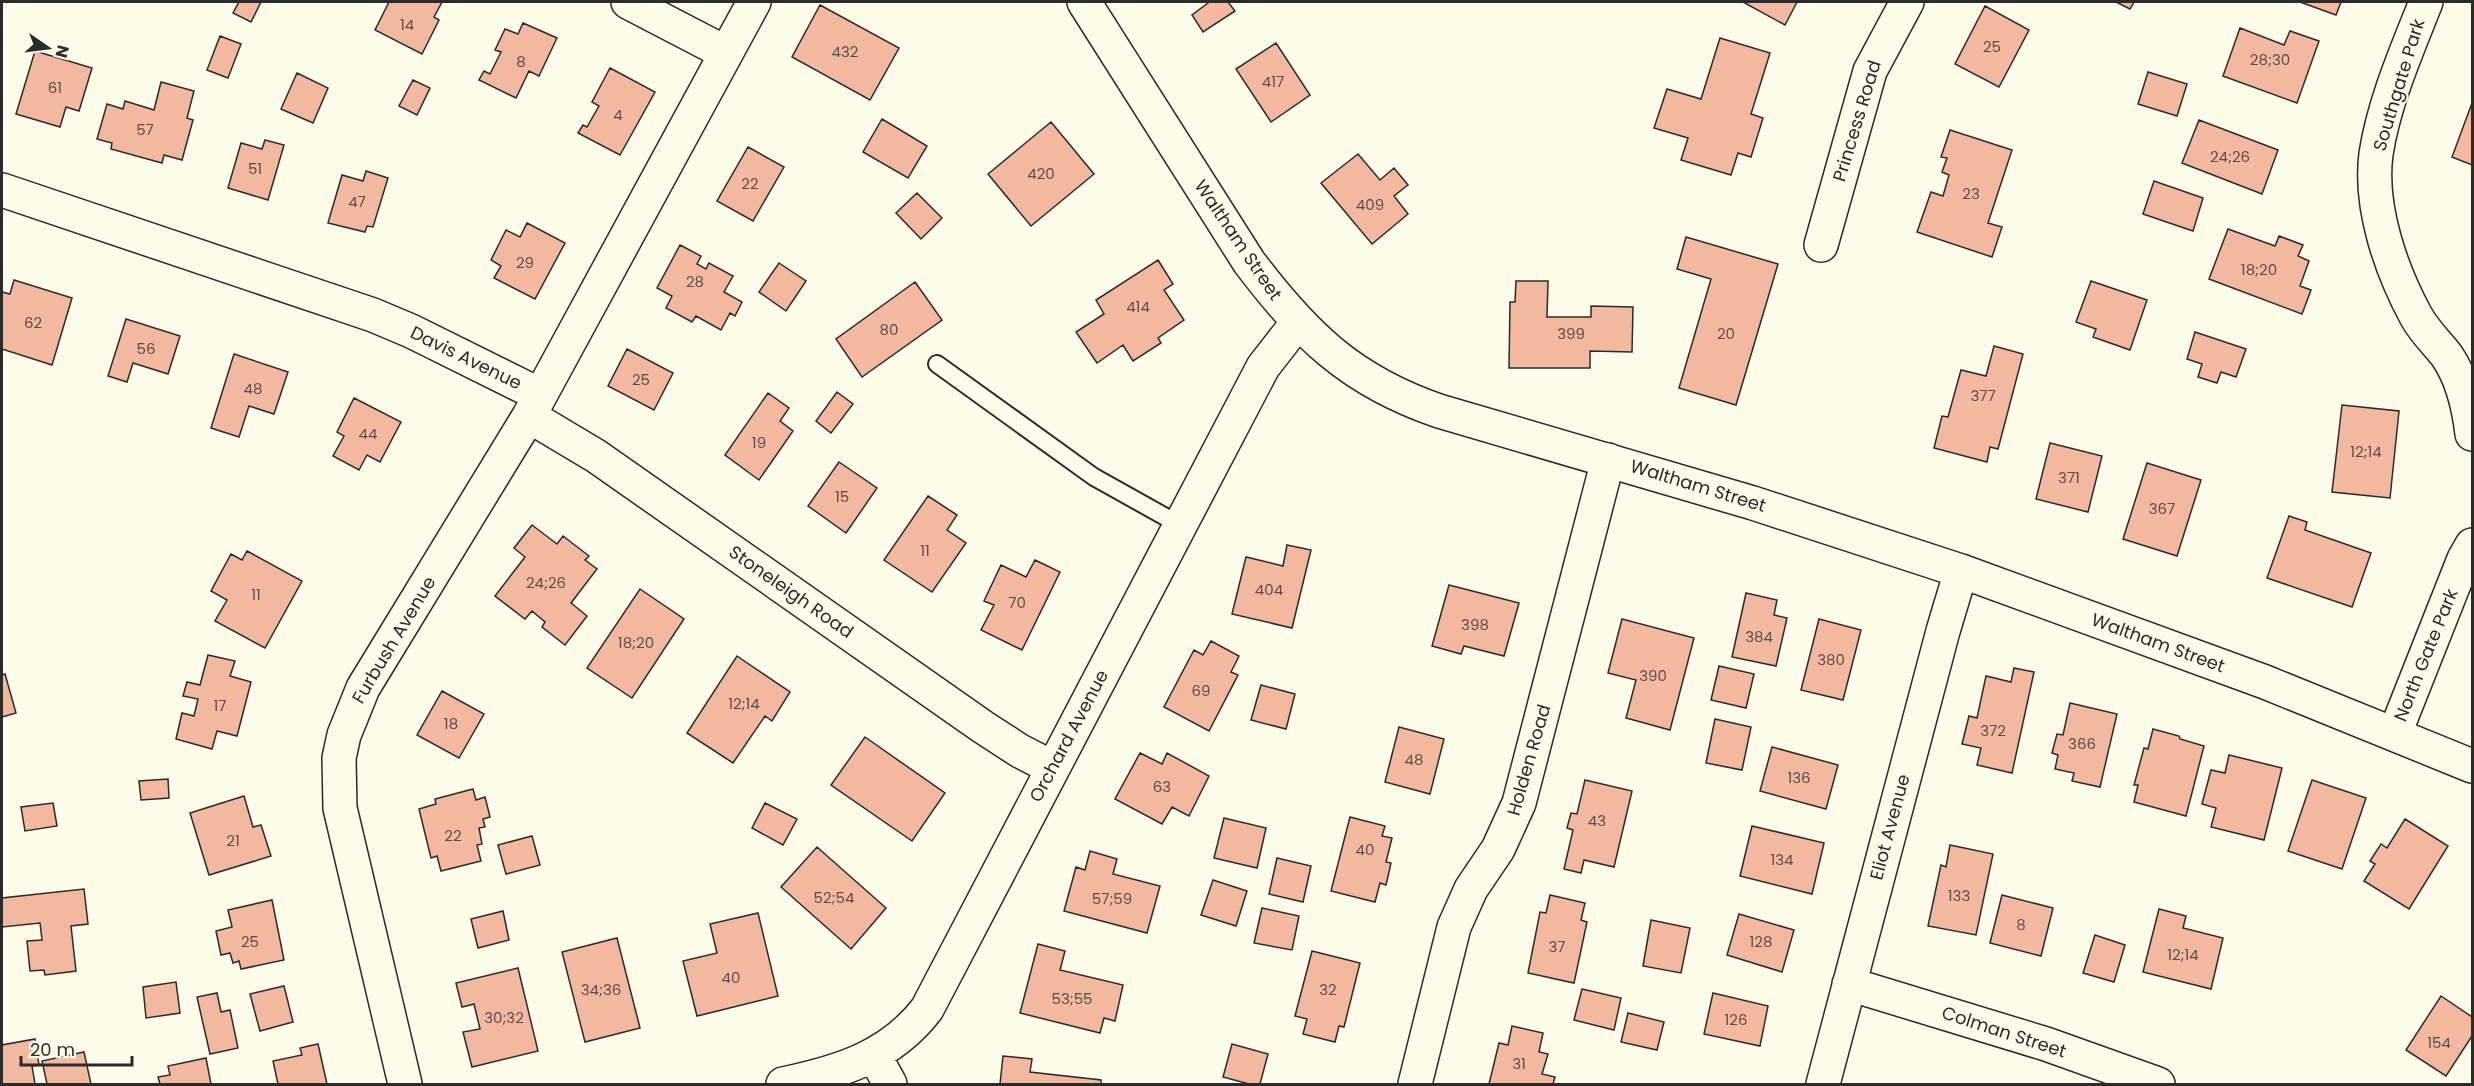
<svg xmlns="http://www.w3.org/2000/svg" width="2474" height="1086" font-family="Poppins,sans-serif">
  <style>
    .building { fill: #f2b8a0; stroke: #2b2b2b; stroke-width: 1.5 }
    .lines { fill: none; stroke-linecap: round; stroke-linejoin: round }
    .lane-casing { stroke: #2b2b2b; stroke-width: 20 }
    .street-casing { stroke: #2b2b2b; stroke-width: 36 }
    .secondary-casing { stroke: #2b2b2b; stroke-width: 36 }
    .lane { stroke: #fdfbea; stroke-width: 16 }
    .street { stroke: #fdfbea; stroke-width: 33 }
    .secondary { stroke: #fdfbea; stroke-width: 33 }
    .labels { text-anchor: middle; stroke-width: 4.5; stroke-linejoin: round; paint-order: stroke }
    .number-label { font-size: 15px; fill: #5d4e48 }
    .street-label { font-size: 18px; fill: #2b2b2b; stroke: #fdfbea }
  </style>
  <rect width="100%" height="100%" fill="#fdfbea"/>
  <!-- building -->
  <path class="building" d="M239,2H261L251,22L233,13Z
    M389,2H442L434,17L439,20L422,54L375,30Z
    M1207,2H1228L1235,11L1203,32L1192,15L1208,3Z
    M1743,2H1797L1785,25Z
    M2116,2H2134L2130,9Z
    M2300,2H2341L2336,15Z
    M820,5L899,48L870,100L792,57Z
    M1985,6L2029,30L1999,87L1955,64Z
    M523,23L557,38L539,76L529,71L516,98L479,80L484,71L490,74L501,52L495,50L505,29L518,34Z
    M2240,28L2284,45L2290,31L2319,41L2297,103L2223,76Z
    M220,36L241,44L228,78L207,70Z
    M1720,38L1770,53L1751,114L1763,118L1751,157L1738,153L1731,175L1681,160L1688,138L1654,128L1667,89L1701,99Z
    M1276,43L1310,95L1271,122L1236,69Z
    M35,51L92,68L79,111L66,107L60,127L16,114Z
    M610,68L655,92L620,155L578,133L583,125L587,127L599,106L592,102Z
    M2148,72L2187,84L2177,116L2138,104Z
    M297,73L328,88L313,123L281,109Z
    M413,80L430,88L417,115L399,106Z
    M161,82L194,91L187,118L193,120L182,160L164,155L162,163L111,149L112,143L97,139L107,104L123,109L125,101L154,110Z
    M2472,103V165L2452,157Z
    M882,119L927,146L908,178L863,152Z
    M2199,120L2278,150L2262,194L2182,163Z
    M1051,122L1094,174L1031,226L988,174Z
    M1950,130L2012,150L1988,223L2002,227L1992,257L1917,232L1931,192L1943,196L1949,175L1942,172L1947,158L1941,157Z
    M265,140L284,145L268,200L228,188L241,143L262,149Z
    M748,147L784,167L753,221L717,201Z
    M1358,154L1380,180L1394,168L1408,185L1394,196L1408,214L1372,244L1321,183Z
    M366,171L388,178L373,227L367,226L365,232L328,223L342,175L363,181Z
    M2154,181L2203,198L2193,231L2143,214Z
    M917,193L942,218L921,239L896,213Z
    M527,223L565,243L535,299L494,278L501,266L491,260L506,230L520,237Z
    M2228,229L2275,246L2279,236L2303,245L2298,256L2309,261L2300,286L2311,290L2302,314L2209,279Z
    M1686,237L1778,264L1736,405L1679,388L1711,279L1677,269Z
    M680,245L701,256L697,264L706,269L709,263L733,276L724,292L742,302L735,316L730,313L721,330L696,316L692,322L666,308L672,296L657,288Z
    M1158,260L1173,284L1164,290L1184,320L1158,338L1161,343L1133,361L1123,345L1097,363L1076,332L1104,314L1096,300Z
    M779,263L806,281L786,311L759,292Z
    M14,280L72,298L52,365L2,349V292L10,294Z
    M1516,281H1548L1547,317H1591V306L1633,307L1632,352L1590,351V368H1509L1510,302H1515Z
    M2091,281L2147,300L2130,350L2093,337L2096,329L2076,322Z
    M915,282L942,320L862,377L836,339Z
    M126,319L180,336L168,374L133,363L127,382L108,376Z
    M2195,332L2246,349L2236,377L2221,372L2217,383L2198,377L2202,364L2187,359Z
    M1994,346L2023,354L1998,449L1990,447L1987,462L1934,448L1942,416L1948,417L1961,370L1986,376Z
    M627,349L673,373L654,410L608,386Z
    M234,354L288,372L274,414L249,406L239,437L211,428Z
    M837,392L853,404L831,433L816,421Z
    M768,393L789,408L780,421L793,431L759,480L725,455Z
    M354,398L401,422L380,462L367,455L359,470L333,456L344,436L337,432Z
    M2342,405L2399,411L2390,498L2332,492Z
    M2050,443L2102,456L2088,512L2036,499Z
    M839,462L877,488L846,533L808,506Z
    M2147,463L2201,480L2177,556L2123,539Z
    M928,496L957,515L947,530L966,543L932,592L884,560Z
    M2289,516L2307,522L2305,530L2371,553L2352,607L2267,578Z
    M532,525L557,544L563,536L589,556L585,560L597,569L571,603L587,616L565,645L542,627L545,622L532,611L525,619L495,596L525,557L514,548Z
    M1287,545L1311,550L1292,628L1232,614L1246,557L1283,566Z
    M247,551L302,581L265,648L215,621L227,600L211,591L231,554L242,560Z
    M1035,560L1060,572L1022,650L981,630L994,605L984,601L1001,565L1026,577Z
    M1449,585L1519,603L1504,656L1464,646L1461,654L1432,646Z
    M640,589L684,619L632,698L587,668Z
    M1746,593L1777,600L1774,615L1787,618L1776,666L1732,657Z
    M1622,619L1694,638L1670,730L1626,718L1636,680L1608,673Z
    M1819,619L1861,630L1843,700L1801,690Z
    M1211,641L1239,656L1231,672L1238,675L1209,731L1164,707L1194,650L1203,655Z
    M208,655L235,661L230,676L251,682L237,736L217,731L212,749L176,739L182,713L194,716L198,699L183,696L187,682L200,685Z
    M737,656L790,692L772,721L765,716L733,763L687,733Z
    M1719,666L1754,674L1746,708L1711,700Z
    M2014,668L2034,672L2012,773L1977,765L1981,748L1962,744L1969,716L1977,718L1986,676L2011,682Z
    M5,674L16,713L2,717V675Z
    M1261,685L1295,694L1286,729L1251,720Z
    M442,691L484,714L459,758L417,735Z
    M2070,703L2117,714L2100,787L2072,781L2074,773L2055,769L2058,755L2052,753L2057,734L2063,735Z
    M1715,719L1751,727L1742,770L1706,763Z
    M1399,727L1444,739L1430,794L1385,782Z
    M2153,729L2179,736L2180,739L2204,746L2186,816L2134,802L2138,785H2134L2144,748L2148,749Z
    M865,737L945,793L912,841L831,785Z
    M1772,747L1838,765L1826,809L1760,791Z
    M1140,753L1162,764L1167,753L1209,776L1189,816L1172,807L1162,824L1115,799Z
    M2229,755L2282,768L2264,840L2211,827L2216,808L2202,804L2211,770L2225,773Z
    M168,779L169,798L141,800L139,781Z
    M1585,780L1632,791L1614,867L1584,860L1581,873L1564,869L1573,830L1567,828L1571,813L1577,814Z
    M2312,780L2366,798L2342,869L2288,851Z
    M473,789L476,800L485,797L490,817L483,819L485,827L479,828L482,844L477,845L481,861L441,871L437,856L431,858L419,809L436,804L435,799Z
    M244,796L253,827L261,825L271,856L209,875L190,813Z
    M53,803L57,826L25,831L21,807Z
    M765,803L797,819L783,845L752,828Z
    M1350,817L1385,826L1382,836L1392,838L1386,862L1391,863L1386,885L1380,883L1375,902L1331,891Z
    M1224,818L1266,828L1257,868L1214,858Z
    M2405,819L2448,846L2409,909L2364,881L2375,864L2370,861L2381,844L2387,848Z
    M1752,826L1824,843L1812,894L1740,876Z
    M532,836L540,865L506,874L498,845Z
    M1950,845L1993,854L1976,935L1928,926L1941,865L1946,867Z
    M817,847L886,908L851,949L781,887Z
    M1090,851L1117,859L1113,874L1160,886L1147,933L1064,911L1076,867L1085,870Z
    M1277,858L1311,866L1303,902L1269,894Z
    M1213,880L1247,891L1236,926L1201,915Z
    M84,889L88,924L71,926L76,971L45,975L44,970L30,971L27,941L42,940L40,923L2,927V898Z
    M1550,895L1585,903L1581,920L1587,922L1574,983L1528,973L1540,912L1546,913Z
    M2002,895L2053,908L2041,956L1990,943Z
    M272,900L284,960L241,969L239,961L233,963L230,953L221,955L216,931L232,927L228,910Z
    M1262,908L1299,916L1292,950L1254,943Z
    M2159,909L2186,916L2183,928L2223,938L2211,989L2143,972Z
    M503,911L509,940L478,948L471,919Z
    M758,913L778,996L697,1016L683,961L717,953L710,924Z
    M1739,914L1794,930L1782,972L1727,955Z
    M1651,920L1690,928L1681,973L1643,966Z
    M2095,935L2125,945L2114,982L2083,973Z
    M617,938L640,1028L585,1042L562,952Z
    M1038,944L1065,951L1060,970L1123,985L1115,1021L1104,1018L1100,1033L1020,1013Z
    M1312,951L1360,963L1344,1027L1339,1026L1335,1042L1303,1034L1307,1019L1295,1016Z
    M518,968L538,1051L472,1067L463,1032L480,1029L474,1004L462,1007L456,983Z
    M176,982L180,1013L146,1018L143,987Z
    M284,986L293,1022L260,1031L250,994Z
    M1582,989L1621,998L1614,1030L1574,1020Z
    M217,993L221,1012L230,1010L238,1048L210,1054L197,997Z
    M1713,993L1768,1006L1760,1046L1704,1034Z
    M2441,996L2472,1017V1036L2446,1076L2406,1050Z
    M1628,1013L1664,1022L1657,1050L1621,1042Z
    M1512,1026L1543,1033L1539,1052L1548,1054L1542,1074L1555,1077L1553,1084H1489L1499,1043L1508,1045Z
    M35,1039L39,1065L32,1066L35,1084H2V1045Z
    M318,1044L327,1084H278L273,1061L302,1055L300,1048Z
    M1232,1044L1268,1054L1260,1084H1249L1223,1077Z
    M84,1052L91,1084H47L42,1061Z
    M1003,1056L1032,1059L1030,1072L1101,1080V1084H1000Z
    M206,1058L211,1084H160L158,1077L170,1075L168,1066Z"/>
  <g class="lines">
    <!-- lane casing -->
    <g class="lane-casing">
      <path id="lane" d="M937,364L1094,477L1180,525"/>
    </g>
    <!-- street casing -->
    <g class="street-casing">
      <path id="street" d="M628,2L726,53
        M2426,2C2407,50 2384,102 2376,154C2369,207 2391,270 2416,316C2424,331 2437,343 2447,356C2462,378 2469,408 2472,434
        M2,190L373,315L411,331L540,395
        M1821,245L1870,71L1907,2
        M529,416L596,456L983,727L1020,751L1053,768
        M2395,733L2464,559L2472,545
        M1849,984L2046,1044L2158,1084
        M874,1055L890,1084
        M405,1084L340,808L339,758L344,735L363,688L529,416L754,2
        M783,1084C840,1072 890,1057 927,1009L1263,367L1298,322
        M1415,1084L1454,927L1471,889L1498,849L1519,803L1608,460
        M1823,1084L1943,631L1961,571"/>
    </g>
    <!-- secondary casing -->
    <g class="secondary-casing">
      <path id="secondary" d="M1084,2L1249,262C1304,335 1351,381 1439,411L1753,503L1961,571L2265,682L2472,766"/>
    </g>
    <!-- lane -->
    <use href="#lane" class="lane"/>
    <!-- street -->
    <use href="#street" class="street"/>
    <!-- secondary -->
    <use href="#secondary" class="secondary"/>
  </g>
  <g class="labels">
    <!-- number labels -->
    <g class="number-label">
      <text x="407" y="30">14</text>
      <text x="1992" y="52">25</text>
      <text x="845" y="57">432</text>
      <text x="2270" y="65">28;30</text>
      <text x="521" y="67">8</text>
      <text x="1273" y="87">417</text>
      <text x="55" y="93">61</text>
      <text x="618" y="120">4</text>
      <text x="145" y="135">57</text>
      <text x="2230" y="162">24;26</text>
      <text x="255" y="174">51</text>
      <text x="1041" y="179">420</text>
      <text x="750" y="189">22</text>
      <text x="1971" y="199">23</text>
      <text x="357" y="207">47</text>
      <text x="1370" y="210">409</text>
      <text x="525" y="268">29</text>
      <text x="2259" y="275">18;20</text>
      <text x="695" y="287">28</text>
      <text x="1138" y="312">414</text>
      <text x="33" y="328">62</text>
      <text x="889" y="335">80</text>
      <text x="1571" y="339">399</text>
      <text x="1726" y="339">20</text>
      <text x="146" y="354">56</text>
      <text x="641" y="385">25</text>
      <text x="253" y="394">48</text>
      <text x="1983" y="401">377</text>
      <text x="368" y="439">44</text>
      <text x="759" y="448">19</text>
      <text x="2366" y="457">12;14</text>
      <text x="2069" y="483">371</text>
      <text x="842" y="502">15</text>
      <text x="2162" y="514">367</text>
      <text x="925" y="556">11</text>
      <text x="546" y="588">24;26</text>
      <text x="1269" y="595">404</text>
      <text x="256" y="600">11</text>
      <text x="1017" y="608">70</text>
      <text x="1475" y="630">398</text>
      <text x="1759" y="642">384</text>
      <text x="636" y="648">18;20</text>
      <text x="1831" y="665">380</text>
      <text x="1653" y="681">390</text>
      <text x="1201" y="696">69</text>
      <text x="744" y="709">12;14</text>
      <text x="220" y="711">17</text>
      <text x="451" y="729">18</text>
      <text x="1993" y="736">372</text>
      <text x="2082" y="749">366</text>
      <text x="1414" y="765">48</text>
      <text x="1799" y="783">136</text>
      <text x="1162" y="792">63</text>
      <text x="1597" y="826">43</text>
      <text x="453" y="841">22</text>
      <text x="233" y="846">21</text>
      <text x="1365" y="855">40</text>
      <text x="1782" y="865">134</text>
      <text x="1959" y="901">133</text>
      <text x="834" y="903">52;54</text>
      <text x="1112" y="904">57;59</text>
      <text x="2021" y="930">8</text>
      <text x="250" y="947">25</text>
      <text x="1761" y="947">128</text>
      <text x="1557" y="952">37</text>
      <text x="2183" y="960">12;14</text>
      <text x="731" y="983">40</text>
      <text x="601" y="995">34;36</text>
      <text x="1328" y="995">32</text>
      <text x="1072" y="1004">53;55</text>
      <text x="504" y="1023">30;32</text>
      <text x="1736" y="1025">126</text>
      <text x="2439" y="1048">154</text>
      <text x="1519" y="1069">31</text>
    </g>
    <!-- street labels -->
    <g class="street-label">
      <text transform="translate(2399 85) rotate(-73)" y="6">Southgate Park</text>
      <text transform="translate(1857 121) rotate(-73)" y="6">Princess Road</text>
      <text transform="translate(1238 240) rotate(56)" y="6">Waltham Street</text>
      <text transform="translate(466 358) rotate(26)" y="6">Davis Avenue</text>
      <text transform="translate(1698 486) rotate(17)" y="6">Waltham Street</text>
      <text transform="translate(791 592) rotate(35)" y="6">Stoneleigh Road</text>
      <text transform="translate(394 640) rotate(-59)" y="6">Furbush Avenue</text>
      <text transform="translate(2158 643) rotate(20)" y="6">Waltham Street</text>
      <text transform="translate(2426 655) rotate(-68)" y="6">North Gate Park</text>
      <text transform="translate(1069 736) rotate(-62)" y="6">Orchard Avenue</text>
      <text transform="translate(1529 760) rotate(-74)" y="6">Holden Road</text>
      <text transform="translate(1890 827) rotate(-75)" y="6">Eliot Avenue</text>
      <text transform="translate(2004 1032) rotate(18)" y="6">Colman Street</text>
    </g>
  </g>
  <!-- border -->
  <rect width="2474" height="1086" fill="none" stroke="#2b2b2b" stroke-width="6"/>
  <!-- north arrow -->
  <g transform="translate(48 48) rotate(104)" stroke="#fdfbea" stroke-width="4.5" paint-order="stroke">
  <path d="M0-4.5L10 22L0 15L-10 22Z" fill="#2b2b2b"/>
  <text y="-9" font-size="16" font-weight="bold" text-anchor="middle" fill="#2b2b2b">N</text>
  </g>
  <!-- scale -->
  <path d="M21 1056v9h111v-9" fill="none" stroke="#2b2b2b" stroke-width="3"/>
  <text x="30" y="1056" font-size="18" fill="#2b2b2b" stroke="#fdfbea" stroke-width="4.5" paint-order="stroke">20 m</text>
</svg>
